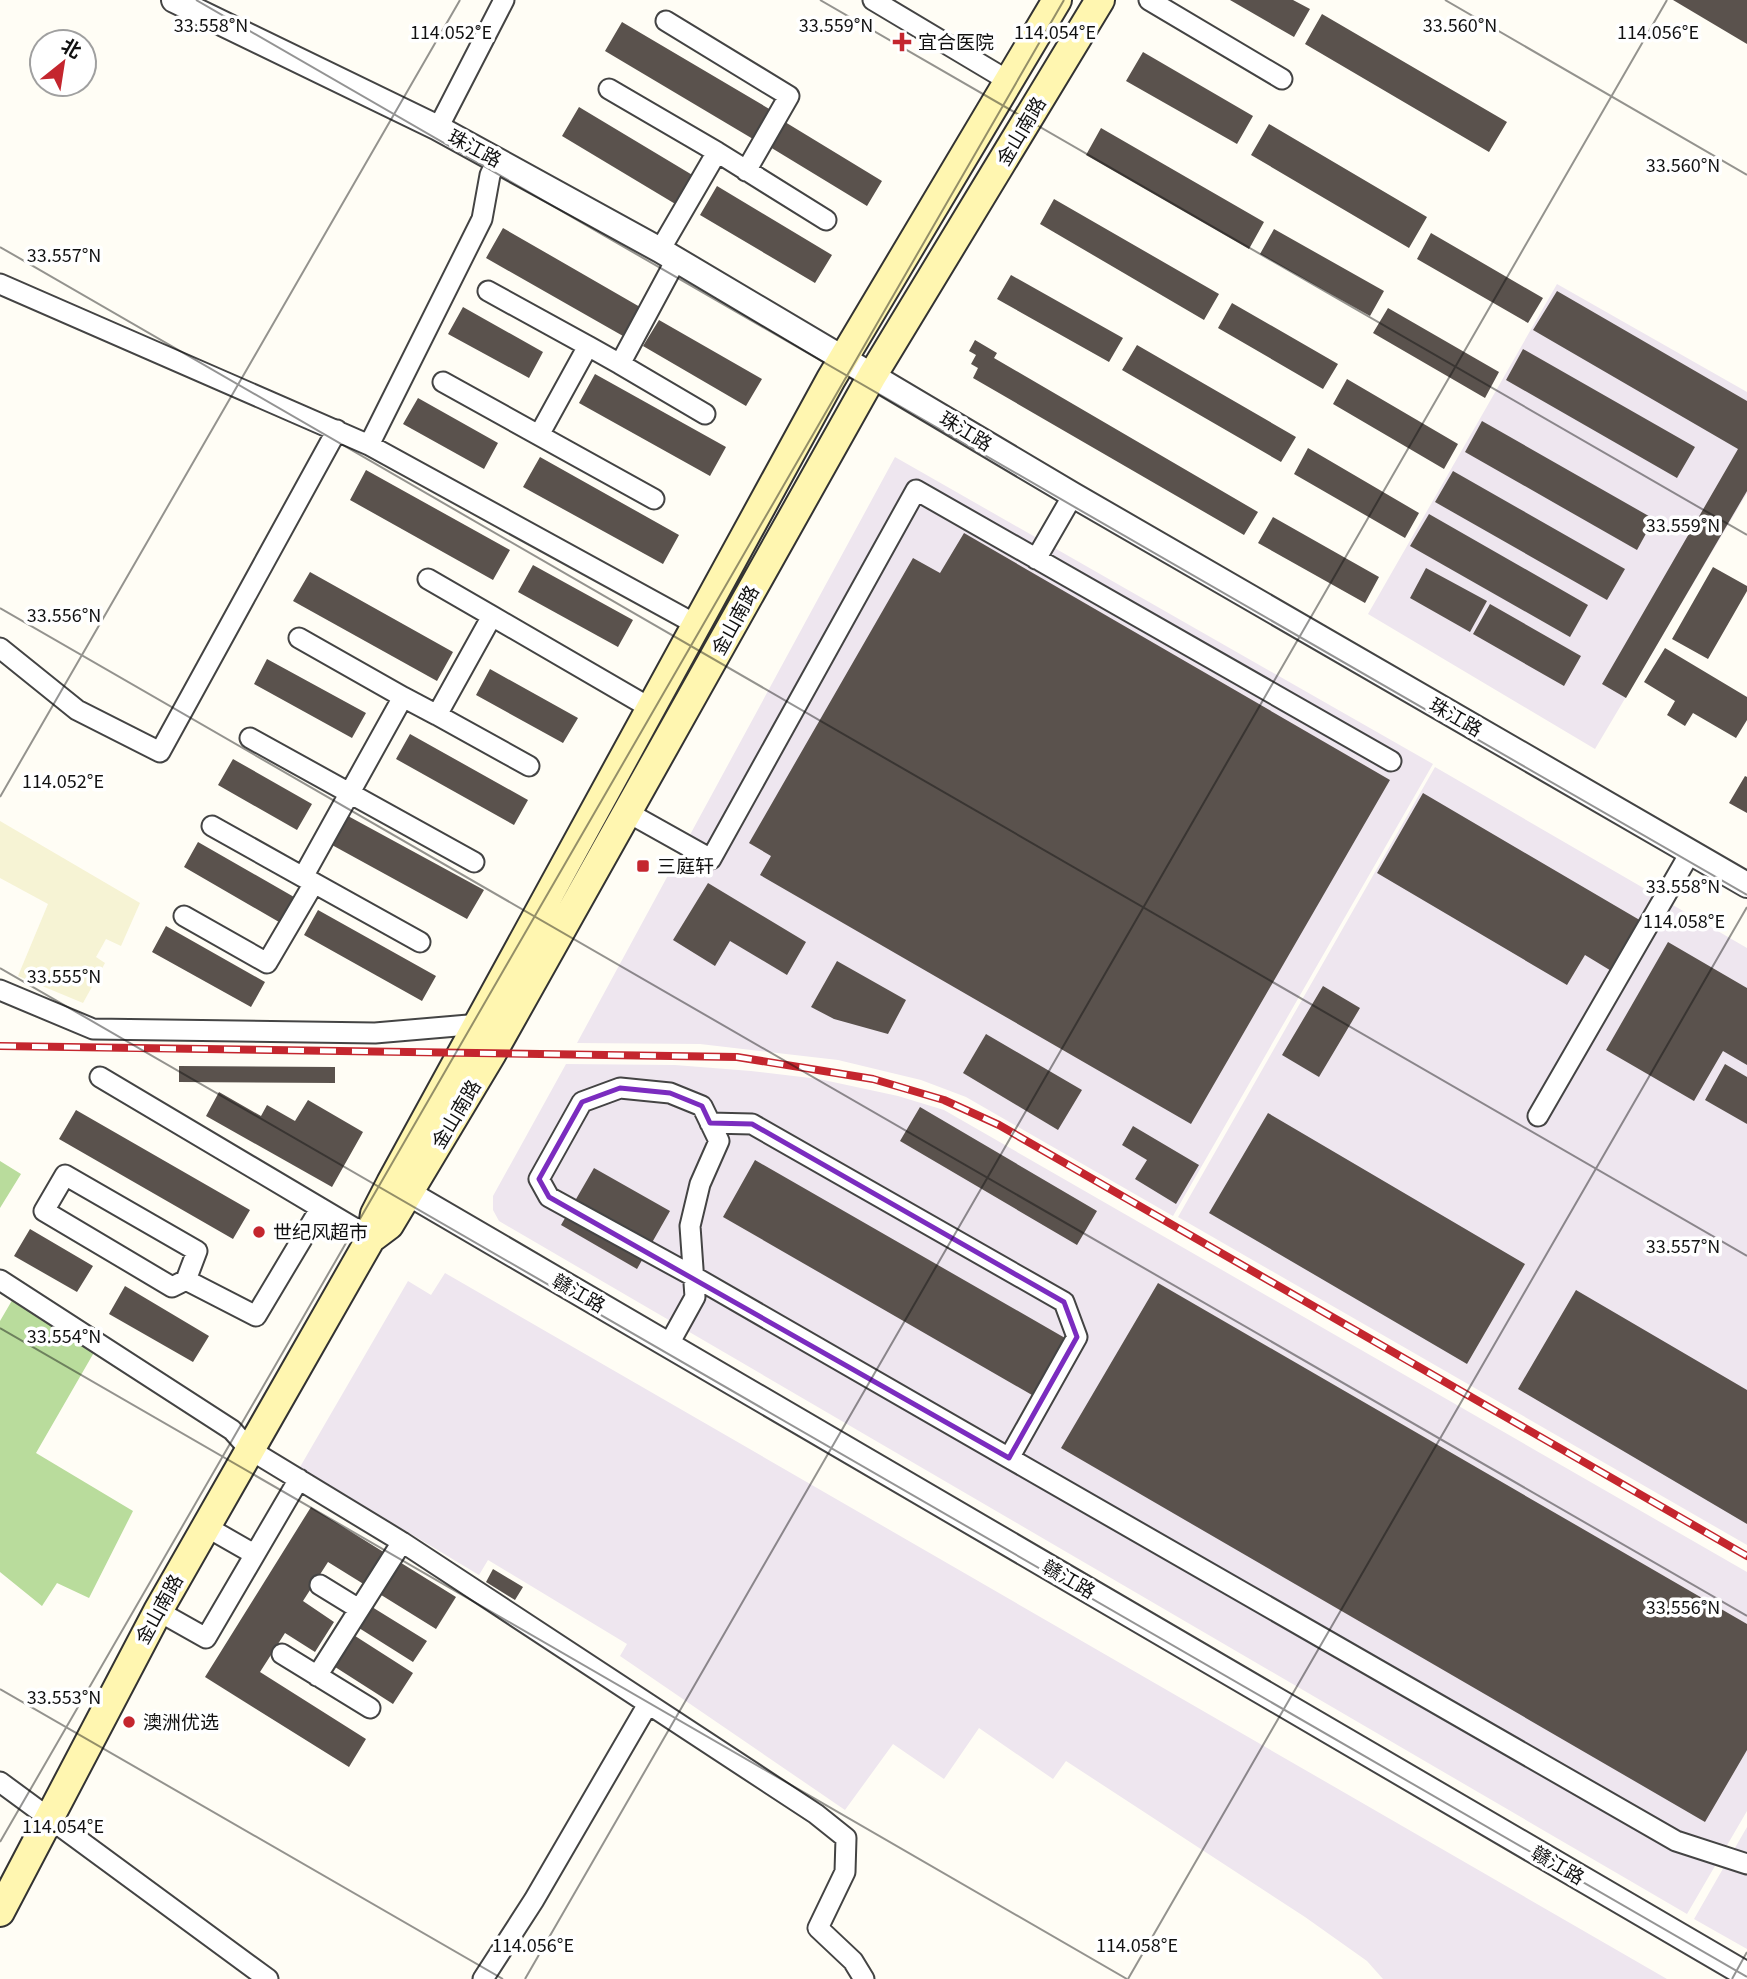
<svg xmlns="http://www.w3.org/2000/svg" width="1747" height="1979" font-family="Georgia,'Noto Sans SC',serif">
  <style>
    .industrial { fill: #eee6ef }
    .farmland { fill: #f6f3d4 }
    .forest { fill: #b9dc9c }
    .building { fill: #5a524d }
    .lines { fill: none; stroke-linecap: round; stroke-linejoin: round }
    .minor-casing { stroke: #444; stroke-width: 23 }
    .tertiary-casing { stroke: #444; stroke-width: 28 }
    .secondary-casing { stroke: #333; stroke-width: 32 }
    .minor { stroke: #fff; stroke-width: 19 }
    .tertiary { stroke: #fff; stroke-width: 24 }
    .secondary { stroke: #fff6b0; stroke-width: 28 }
    .rail-casing { stroke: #c4262e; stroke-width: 8 }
    .rail { stroke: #fff; stroke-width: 5; stroke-dasharray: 16; stroke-linecap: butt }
    .marked { fill: none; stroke: #7b2cbf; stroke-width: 5; stroke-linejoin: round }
    .ticks { fill: none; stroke: #111; stroke-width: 2; stroke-opacity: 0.45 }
    .poi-dot { fill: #c4262e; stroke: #fff; stroke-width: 2.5 }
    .labels { text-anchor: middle; stroke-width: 7; stroke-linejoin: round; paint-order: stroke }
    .poi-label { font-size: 19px; fill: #111; stroke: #fff; text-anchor: start }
    .street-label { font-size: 19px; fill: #111; stroke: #fff }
    .ticks-label { font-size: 18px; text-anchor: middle; fill: #111; stroke: #fff; stroke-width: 7; stroke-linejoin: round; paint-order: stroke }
  </style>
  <rect width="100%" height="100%" fill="#fffdf5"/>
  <!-- industrial -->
  <path class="industrial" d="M1557,284L1747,392V493L1595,749L1368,614Z
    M895,457L1433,764L1173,1216L966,1097L921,1080L838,1060L700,1044L577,1043Z
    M1435,767L1747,948V1545L1178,1217Z
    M566,1064L675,1065L751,1071L819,1079L898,1096L944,1110L1747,1572V1811L1687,1914L499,1221L493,1210V1196Z
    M445,1273L1667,1979H1383L1367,1961L1305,1917L1066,1761L1053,1779L979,1728L944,1779L893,1744L845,1810L620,1656L627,1644L488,1560L479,1575L300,1467L408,1281L431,1295Z
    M1747,1827V1949L1694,1919Z"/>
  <!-- farmland -->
  <path class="farmland" d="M0,821L140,903L121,946L106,939L96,957L105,963L83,1003L18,976L48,904L0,878Z"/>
  <!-- forest -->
  <path class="forest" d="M0,1161L21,1174L0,1208Z
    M14,1297L96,1349L36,1453L133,1511L89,1598L57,1583L42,1606L0,1572V1321Z"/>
  <!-- building -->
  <path class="building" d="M1230,0H1293L1310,9L1294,37Z
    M1673,0H1747V44Z
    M1322,14L1507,122L1489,152L1305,44Z
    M622,22L771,110L753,139L605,51Z
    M1143,52L1253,116L1237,144L1126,81Z
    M579,107L694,176L677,205L562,136Z
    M785,122L882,181L867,206L770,147Z
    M1269,124L1427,217L1409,248L1251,155Z
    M1101,128L1264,222L1249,249L1086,155Z
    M717,186L832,255L815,283L700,215Z
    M1054,199L1219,294L1204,320L1040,224Z
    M503,228L640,307L623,336L486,258Z
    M1274,229L1384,291L1370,316L1260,254Z
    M1431,233L1543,298L1528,323L1417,259Z
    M1011,275L1123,338L1109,362L997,299Z
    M1557,291L1747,401V491L1626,698L1602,684L1738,449L1533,330Z
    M1232,303L1338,364L1323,389L1218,328Z
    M463,307L543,352L529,378L448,334Z
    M1388,308L1499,372L1485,398L1373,333Z
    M659,320L762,379L746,406L643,346Z
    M975,340L997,353L994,358L1258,512L1244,535L973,378L978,368L971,364L976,355L969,351Z
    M1137,345L1296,437L1281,462L1122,370Z
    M1523,349L1695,447L1677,478L1506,380Z
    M595,374L726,447L710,476L579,403Z
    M1347,379L1458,444L1444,469L1333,404Z
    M418,398L498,443L484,469L403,424Z
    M1482,421L1654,519L1637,550L1465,452Z
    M1308,448L1419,513L1405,538L1294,474Z
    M540,457L679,535L663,564L523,487Z
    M366,470L510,550L493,580L350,500Z
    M1453,471L1625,569L1607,600L1435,502Z
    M1429,514L1588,605L1570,637L1410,546Z
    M1273,517L1379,577L1365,603L1258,543Z
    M964,533L1390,780L1191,1124L760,875L771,856L749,843L913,558L940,573Z
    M533,565L633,620L618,647L518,592Z
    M1713,567L1747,586V591L1708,659L1672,639Z
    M1426,568L1487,601L1470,632L1410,598Z
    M310,572L453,652L437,681L293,601Z
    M1490,604L1581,656L1564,686L1473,634Z
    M1665,648L1747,697V720L1736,738L1693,713L1685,726L1667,715L1675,701L1644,682Z
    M267,659L366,713L352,738L254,684Z
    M490,669L578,718L563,743L476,695Z
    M410,734L528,800L514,825L396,759Z
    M233,759L312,804L297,830L218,785Z
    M1745,776L1747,777V813L1729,803Z
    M1423,793L1643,922L1613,972L1585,955L1567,985L1377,873Z
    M348,816L484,890L467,919L332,845Z
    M198,842L294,897L279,922L184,867Z
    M708,883L806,942L787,975L730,941L715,966L673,940Z
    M318,910L436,976L422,1001L304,935Z
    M166,926L265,982L251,1007L152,952Z
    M1668,942L1747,988V1065L1723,1051L1694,1101L1606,1050Z
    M837,961L906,1000L888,1034L834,1019L811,1007Z
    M1323,986L1360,1008L1319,1077L1282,1055Z
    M986,1034L1082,1090L1058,1130L963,1073Z
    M1725,1064L1747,1077V1124L1705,1100Z
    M179,1066L335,1067V1083L179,1082Z
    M219,1092L261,1116L267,1105L295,1121L308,1100L363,1132L332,1187L206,1116Z
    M920,1107L1097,1211L1077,1245L900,1141Z
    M76,1110L250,1210L233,1239L59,1139Z
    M1268,1113L1525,1264L1467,1364L1209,1213Z
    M1133,1126L1199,1165L1176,1204L1135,1179L1147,1160L1122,1145Z
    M755,1160L1065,1338L1032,1395L723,1217Z
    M594,1168L670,1211L637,1269L561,1225Z
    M30,1229L93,1266L77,1292L14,1256Z
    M1158,1283L1747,1624V1750L1705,1822L1061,1448Z
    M125,1286L209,1336L193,1362L109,1314Z
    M1576,1290L1747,1390V1524L1518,1389Z
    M311,1507L456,1597L436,1629L328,1562L303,1601L334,1622L315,1652L285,1633L260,1672L366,1739L349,1767L205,1677Z
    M493,1569L523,1587L515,1600L486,1582Z
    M372,1607L427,1641L413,1662L359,1628Z
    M352,1634L413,1673L393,1704L332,1665Z"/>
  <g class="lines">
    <!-- minor casing -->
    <g class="minor-casing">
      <path id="minor" d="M873,0L1007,80
        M1149,0L1282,79
        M666,21L789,96L746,171
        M609,89L717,152
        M438,128L504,0
        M660,250L717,152L826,220
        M0,284L369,445L697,625
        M488,291L588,346
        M620,364L705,414
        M443,382L654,499
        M539,435L588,346L620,364L676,260
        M369,445L482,219L490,175L497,160
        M1036,559L1073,495
        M492,616L652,709
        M299,638L403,697
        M0,648L77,710L160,752L337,430
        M437,715L529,766
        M250,738L474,862
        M627,812L711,859L916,490L1391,761
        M212,826L303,877
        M314,883L420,942
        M184,916L267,963L314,883L303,877L403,697L437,715L492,616L428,579
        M0,990L93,1029L375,1033L480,1024
        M100,1077L371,1238
        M1538,1116L1690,853
        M0,1280L232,1430L249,1449L402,1542L816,1814L846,1838L845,1872L818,1928L853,1961L864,1979
        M186,1280L172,1287L44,1211L65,1175L197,1251L186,1280L256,1316L320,1209
        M669,1344L695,1297L690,1226L700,1184L719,1141L702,1106L670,1093L620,1088L582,1102L539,1179L549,1197L693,1276L1009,1458L1077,1337L1064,1302L752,1124L710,1123
        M1009,1458L1676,1841L1747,1864
        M205,1526L254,1554
        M320,1585L359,1609
        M158,1611L206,1638L299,1479
        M282,1654L370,1708
        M317,1676L402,1542
        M0,1782L268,1979
        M483,1979L534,1900L648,1704"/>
    </g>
    <!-- tertiary casing -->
    <g class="tertiary-casing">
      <path id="tertiary" d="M174,0L438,128L660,250L1073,495L1747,885
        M391,1183L1747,1975"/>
    </g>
    <!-- secondary casing -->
    <g class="secondary-casing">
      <path id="secondary" d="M373,1237L389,1225L492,1053L872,376L1100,0
        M0,1912L158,1611L371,1238L375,1214L391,1183L831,379L1057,0"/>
    </g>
    <!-- minor -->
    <use href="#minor" class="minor"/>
    <!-- tertiary -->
    <use href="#tertiary" class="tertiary"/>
    <!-- secondary -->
    <use href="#secondary" class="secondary"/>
    <!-- rail casing -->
    <g class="rail-casing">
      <path id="rail" d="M0,1046L737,1057L873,1079L944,1100L999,1125L1747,1556"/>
    </g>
    <!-- rail -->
    <use href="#rail" class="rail"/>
  </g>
  <!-- marked area -->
  <path class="marked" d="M620,1088L670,1093L702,1106L710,1123L752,1124L1064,1302L1077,1337L1009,1458L549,1197L539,1179L582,1102Z"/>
  <!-- ticks -->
  <path class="ticks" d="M196,0L1747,895M820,0L1747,535M1445,0L1747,175M0,247L1747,1256M0,608L1747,1616M0,797L460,0M0,968L1747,1977M0,1328L1127,1979M0,1689L503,1979M0,1842L1064,0M525,1979L1667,0M1128,1979L1747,907M1732,1979L1747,1952"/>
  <!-- markers -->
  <g class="poi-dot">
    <path d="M898.5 31.5h7v7h7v7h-7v7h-7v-7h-7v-7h7z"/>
    <rect x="636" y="859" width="14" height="14" rx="3.5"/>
    <circle cx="259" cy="1232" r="7"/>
    <circle cx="129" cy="1722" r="7"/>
  </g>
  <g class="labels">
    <!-- poi labels -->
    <g class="poi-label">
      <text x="918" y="49">宜合医院</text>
      <text x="657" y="873">三庭轩</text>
      <text x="273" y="1239">世纪风超市</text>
      <text x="143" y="1729">澳洲优选</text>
    </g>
    <!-- street labels -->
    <g class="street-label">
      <text transform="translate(1021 131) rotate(-59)" y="7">金山南路</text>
      <text transform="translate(475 148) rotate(28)" y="7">珠江路</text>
      <text transform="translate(966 431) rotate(31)" y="7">珠江路</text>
      <text transform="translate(735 620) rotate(-61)" y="7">金山南路</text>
      <text transform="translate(1456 717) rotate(30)" y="7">珠江路</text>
      <text transform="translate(456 1114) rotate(-59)" y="7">金山南路</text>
      <text transform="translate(579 1293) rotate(30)" y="7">赣江路</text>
      <text transform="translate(1069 1579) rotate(30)" y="7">赣江路</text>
      <text transform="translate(159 1609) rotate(-61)" y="7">金山南路</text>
      <text transform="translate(1558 1865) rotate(30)" y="7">赣江路</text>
    </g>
  </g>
  <g class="ticks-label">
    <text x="211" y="32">33.558°N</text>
    <text x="836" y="32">33.559°N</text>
    <text x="1460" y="32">33.560°N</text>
    <text x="1658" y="39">114.056°E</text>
    <text x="451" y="39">114.052°E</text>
    <text x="1055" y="39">114.054°E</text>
    <text x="1683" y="172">33.560°N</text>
    <text x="64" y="262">33.557°N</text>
    <text x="1683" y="532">33.559°N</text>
    <text x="64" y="622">33.556°N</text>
    <text x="63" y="788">114.052°E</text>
    <text x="1683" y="893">33.558°N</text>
    <text x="1684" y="928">114.058°E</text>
    <text x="64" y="983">33.555°N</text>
    <text x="1683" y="1253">33.557°N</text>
    <text x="64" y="1343">33.554°N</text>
    <text x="1683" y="1614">33.556°N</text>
    <text x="64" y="1704">33.553°N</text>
    <text x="63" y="1833">114.054°E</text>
    <text x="533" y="1952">114.056°E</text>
    <text x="1137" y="1952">114.058°E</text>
  </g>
  <!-- north arrow -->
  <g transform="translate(63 63) rotate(30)"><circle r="33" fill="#ffffff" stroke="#a0a0a0" stroke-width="2"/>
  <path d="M0-5L12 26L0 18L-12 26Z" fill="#c4262e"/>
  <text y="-10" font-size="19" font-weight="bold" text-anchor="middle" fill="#111111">北</text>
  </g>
</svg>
